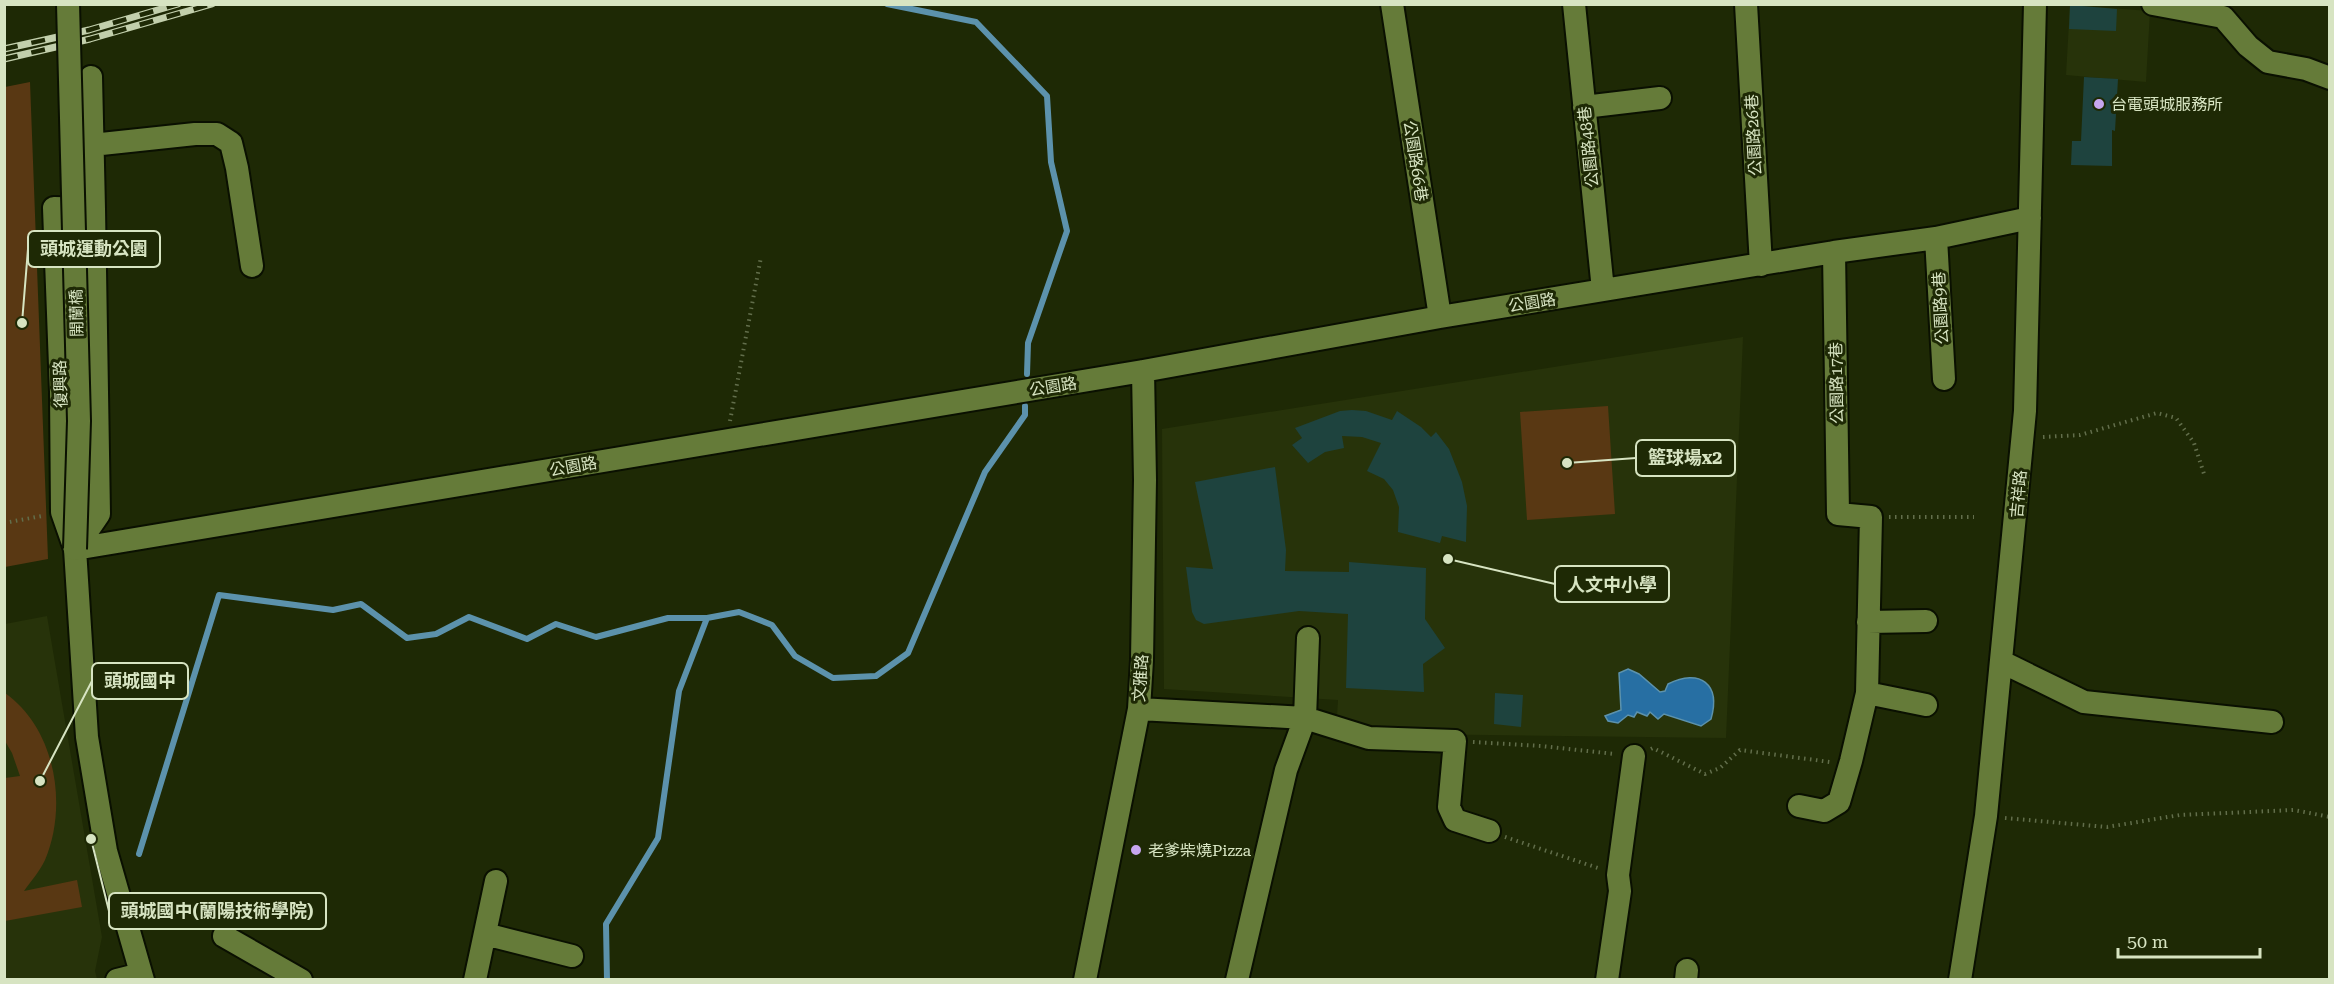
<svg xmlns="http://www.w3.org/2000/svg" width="2334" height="984" font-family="'Roboto Serif','Noto Sans TC',serif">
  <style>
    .built { fill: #27330a }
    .green { fill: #593813 }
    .water { fill: #276fa3; stroke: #5c92ac; stroke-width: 1.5 }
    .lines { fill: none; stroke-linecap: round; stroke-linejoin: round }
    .stream { stroke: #5c92ac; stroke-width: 6 }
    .building { fill: #1e433e }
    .minor-casing { stroke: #0a1001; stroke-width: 26 }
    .path { stroke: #626e4b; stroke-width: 4; stroke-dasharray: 1.5 4.5; stroke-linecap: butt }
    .minor { stroke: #657b39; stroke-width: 22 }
    .rail-casing { stroke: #c2cfac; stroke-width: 7 }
    .rail { stroke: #1e2905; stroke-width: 4.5; stroke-dasharray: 14; stroke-linecap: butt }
    .minor-bridge-casing { stroke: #0a1001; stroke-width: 26; stroke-linecap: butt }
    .minor-bridge { stroke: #657b39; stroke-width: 22 }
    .poi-dot { fill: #c7a6ef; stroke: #1e2905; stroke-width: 2 }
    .labels { text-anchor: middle; stroke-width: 6; stroke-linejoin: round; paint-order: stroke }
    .poi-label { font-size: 16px; fill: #d7e4c2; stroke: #1e2905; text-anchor: start }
    .street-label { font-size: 16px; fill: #d7e4c2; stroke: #1e2905 }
    .leader { fill: none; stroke: #d7e4c2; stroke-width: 2 }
    .callout-dot { fill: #d7e4c2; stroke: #1e2905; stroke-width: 2 }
    .callout { fill: #1e2905; stroke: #d7e4c2; stroke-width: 2 }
    .callout-label { font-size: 18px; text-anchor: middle; font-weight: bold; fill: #d7e4c2 }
  </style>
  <rect width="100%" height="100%" fill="#1e2905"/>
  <!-- built -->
  <path class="built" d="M2070,5L2150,11L2146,82L2066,75Z
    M1743,337L1726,738L1336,733L1338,700L1164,689L1162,429Z
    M47,616L102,937L95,971L97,979L5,980V624Z"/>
  <!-- green -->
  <path class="green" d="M30,82L48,559L5,567V87Z
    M1608,406L1615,514L1527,520L1520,412Z
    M5,693C56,729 68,806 45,860C40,871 31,881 24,891L77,880L82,907L5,921V778L20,776L12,753L5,741Z"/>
  <!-- water -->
  <path class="water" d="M1628,669L1639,674L1660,692L1665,691L1668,684C1700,668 1721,684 1711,719L1701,726L1664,714L1658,719L1650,712L1647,716L1637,712L1634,717L1628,715L1618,723L1608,721L1605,716L1621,710L1619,673Z"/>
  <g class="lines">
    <!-- stream -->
    <path class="stream" d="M887,4L976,22L1047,96L1051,162L1067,231L1028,343L1027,374
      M139,854L219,595L333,610L361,604L407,638L436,634L469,617L527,639L556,624L596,637L668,618H707
      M607,980L606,924L658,838L679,691L707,618L739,612L772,625L795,656L833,678L876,676L908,653L985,472L1025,415V406"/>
  </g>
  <!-- building -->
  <path class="building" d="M2070,5L2117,9L2116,31L2069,29Z
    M2084,77L2118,79L2115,131L2112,130V166L2071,165L2072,141H2081Z
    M1352,410L1366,411L1392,420L1397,411L1421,427L1431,437L1436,432L1449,449L1462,482L1467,506L1466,542L1442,536L1440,543L1398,532L1399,507L1393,490L1384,479L1367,471L1381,443L1362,437L1342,436L1344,448L1325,452L1308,463L1292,445L1302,438L1295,428L1340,411Z
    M1275,467L1286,550L1285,571L1349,572V562L1426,568L1425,619L1445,648L1423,664L1424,692L1346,688L1348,614L1299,611L1204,624L1196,620L1192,612L1186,567L1213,569L1195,482Z
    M1495,693L1523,695L1521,727L1494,724Z"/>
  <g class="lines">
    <!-- minor casing -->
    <g class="minor-casing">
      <path id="minor" d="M1392,4L1440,317
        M1574,4L1603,290
        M1746,4L1761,265
        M2153,4L2223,17L2248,46L2268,62L2306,69L2330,78
        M91,77L94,209
        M1584,107L1660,98
        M92,145L195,134H217L231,143L237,168L252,266
        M1936,238L1944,379
        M75,549L1143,371L1440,317L1834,252L1936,238L2030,218
        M75,549L99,514L94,209L54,208L61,392L62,512L75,549L87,737L106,851L143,980
        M1868,622L1926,621
        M1308,638L1305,718L1369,738L1455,741L1449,807L1455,820L1489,831
        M2002,662L2084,702L2272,722
        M1867,693L1926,705
        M1139,709L1305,718L1286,770L1237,980
        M1799,806L1824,811L1839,802L1851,761L1867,693L1871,517L1838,514L1834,252
        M485,934L572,956
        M224,936L301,980
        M117,980L141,974
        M475,980L496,881
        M1085,980L1139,709L1142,660L1145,480L1143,371
        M1607,980L1620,891L1618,875L1634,756
        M1686,980L1687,970
        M1960,980L1986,816L2025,411L2035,4"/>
    </g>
    <!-- path -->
    <path class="path" d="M730,421L761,257
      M2043,437L2080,435L2157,413L2176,418L2194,443L2204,474
      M1889,517H1974
      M4,523L42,516
      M1473,742L1541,746L1615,754
      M1651,749L1653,748L1705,774L1720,768L1740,750L1830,762
      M2005,818L2107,827L2180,815L2294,810L2330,817
      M1505,837L1601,869"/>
    <!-- minor -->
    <use href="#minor" class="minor"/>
    <!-- rail casing -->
    <g class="rail-casing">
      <path id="rail" d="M4,49L89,30L178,4
        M4,59L90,39L212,4"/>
    </g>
    <!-- rail -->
    <use href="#rail" class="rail"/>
    <!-- minor-bridge casing -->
    <g class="minor-bridge-casing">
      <path id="minor-bridge" d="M68,4L79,421L75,549"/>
    </g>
    <!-- minor-bridge -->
    <use href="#minor-bridge" class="minor-bridge"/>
  </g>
  <!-- markers -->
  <g class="poi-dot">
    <circle cx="2099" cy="104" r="6"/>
    <circle cx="1136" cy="850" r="6"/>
  </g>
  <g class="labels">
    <!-- poi labels -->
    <g class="poi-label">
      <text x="2111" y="110">台電頭城服務所</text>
      <text x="1148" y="856">老爹柴燒Pizza</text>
    </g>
    <!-- street labels -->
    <g class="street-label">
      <text transform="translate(1753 135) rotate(-93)" y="6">公園路26巷</text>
      <text transform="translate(1588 147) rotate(-96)" y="6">公園路48巷</text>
      <text transform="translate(1416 161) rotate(81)" y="6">公園路66巷</text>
      <text transform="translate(1532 302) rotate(-9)" y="6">公園路</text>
      <text transform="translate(1940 308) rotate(-93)" y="6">公園路9巷</text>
      <text transform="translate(76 313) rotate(-91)" y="6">開蘭橋</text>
      <text transform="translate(1836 383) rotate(-91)" y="6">公園路17巷</text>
      <text transform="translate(60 384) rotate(-92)" y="6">復興路</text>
      <text transform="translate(1053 386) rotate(-9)" y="6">公園路</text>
      <text transform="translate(573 466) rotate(-10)" y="6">公園路</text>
      <text transform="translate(2018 494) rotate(-85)" y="6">吉祥路</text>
      <text transform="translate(1140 678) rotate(-86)" y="6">文雅路</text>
    </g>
  </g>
  <!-- callouts -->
  <path class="leader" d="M22 323L28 249M1567 463L1636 458M1448 559L1555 584M40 781L92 681M91 839L109 911"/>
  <g class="callout-dot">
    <circle cx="22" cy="323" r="6"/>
    <circle cx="1567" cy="463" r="6"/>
    <circle cx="1448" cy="559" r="6"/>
    <circle cx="40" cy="781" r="6"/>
    <circle cx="91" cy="839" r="6"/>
  </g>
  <g class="callout">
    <rect x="28" y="231" width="132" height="36" rx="6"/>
    <rect x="1636" y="440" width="99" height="36" rx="6"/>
    <rect x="1555" y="566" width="114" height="36" rx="6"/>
    <rect x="92" y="663" width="96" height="36" rx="6"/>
    <rect x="109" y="893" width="217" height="36" rx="6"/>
  </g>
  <g class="callout-label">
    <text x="94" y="255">頭城運動公園</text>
    <text x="1685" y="464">籃球場x2</text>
    <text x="1612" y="591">人文中小學</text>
    <text x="140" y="687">頭城國中</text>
    <text x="217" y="917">頭城國中(蘭陽技術學院)</text>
  </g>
  <!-- border -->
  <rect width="2334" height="984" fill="none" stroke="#d7e4c2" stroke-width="12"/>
  <!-- scale -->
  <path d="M2118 948v9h142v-9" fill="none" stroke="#d7e4c2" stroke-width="3"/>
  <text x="2127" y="948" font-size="18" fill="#d7e4c2" stroke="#1e2905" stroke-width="4.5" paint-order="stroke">50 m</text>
</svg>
